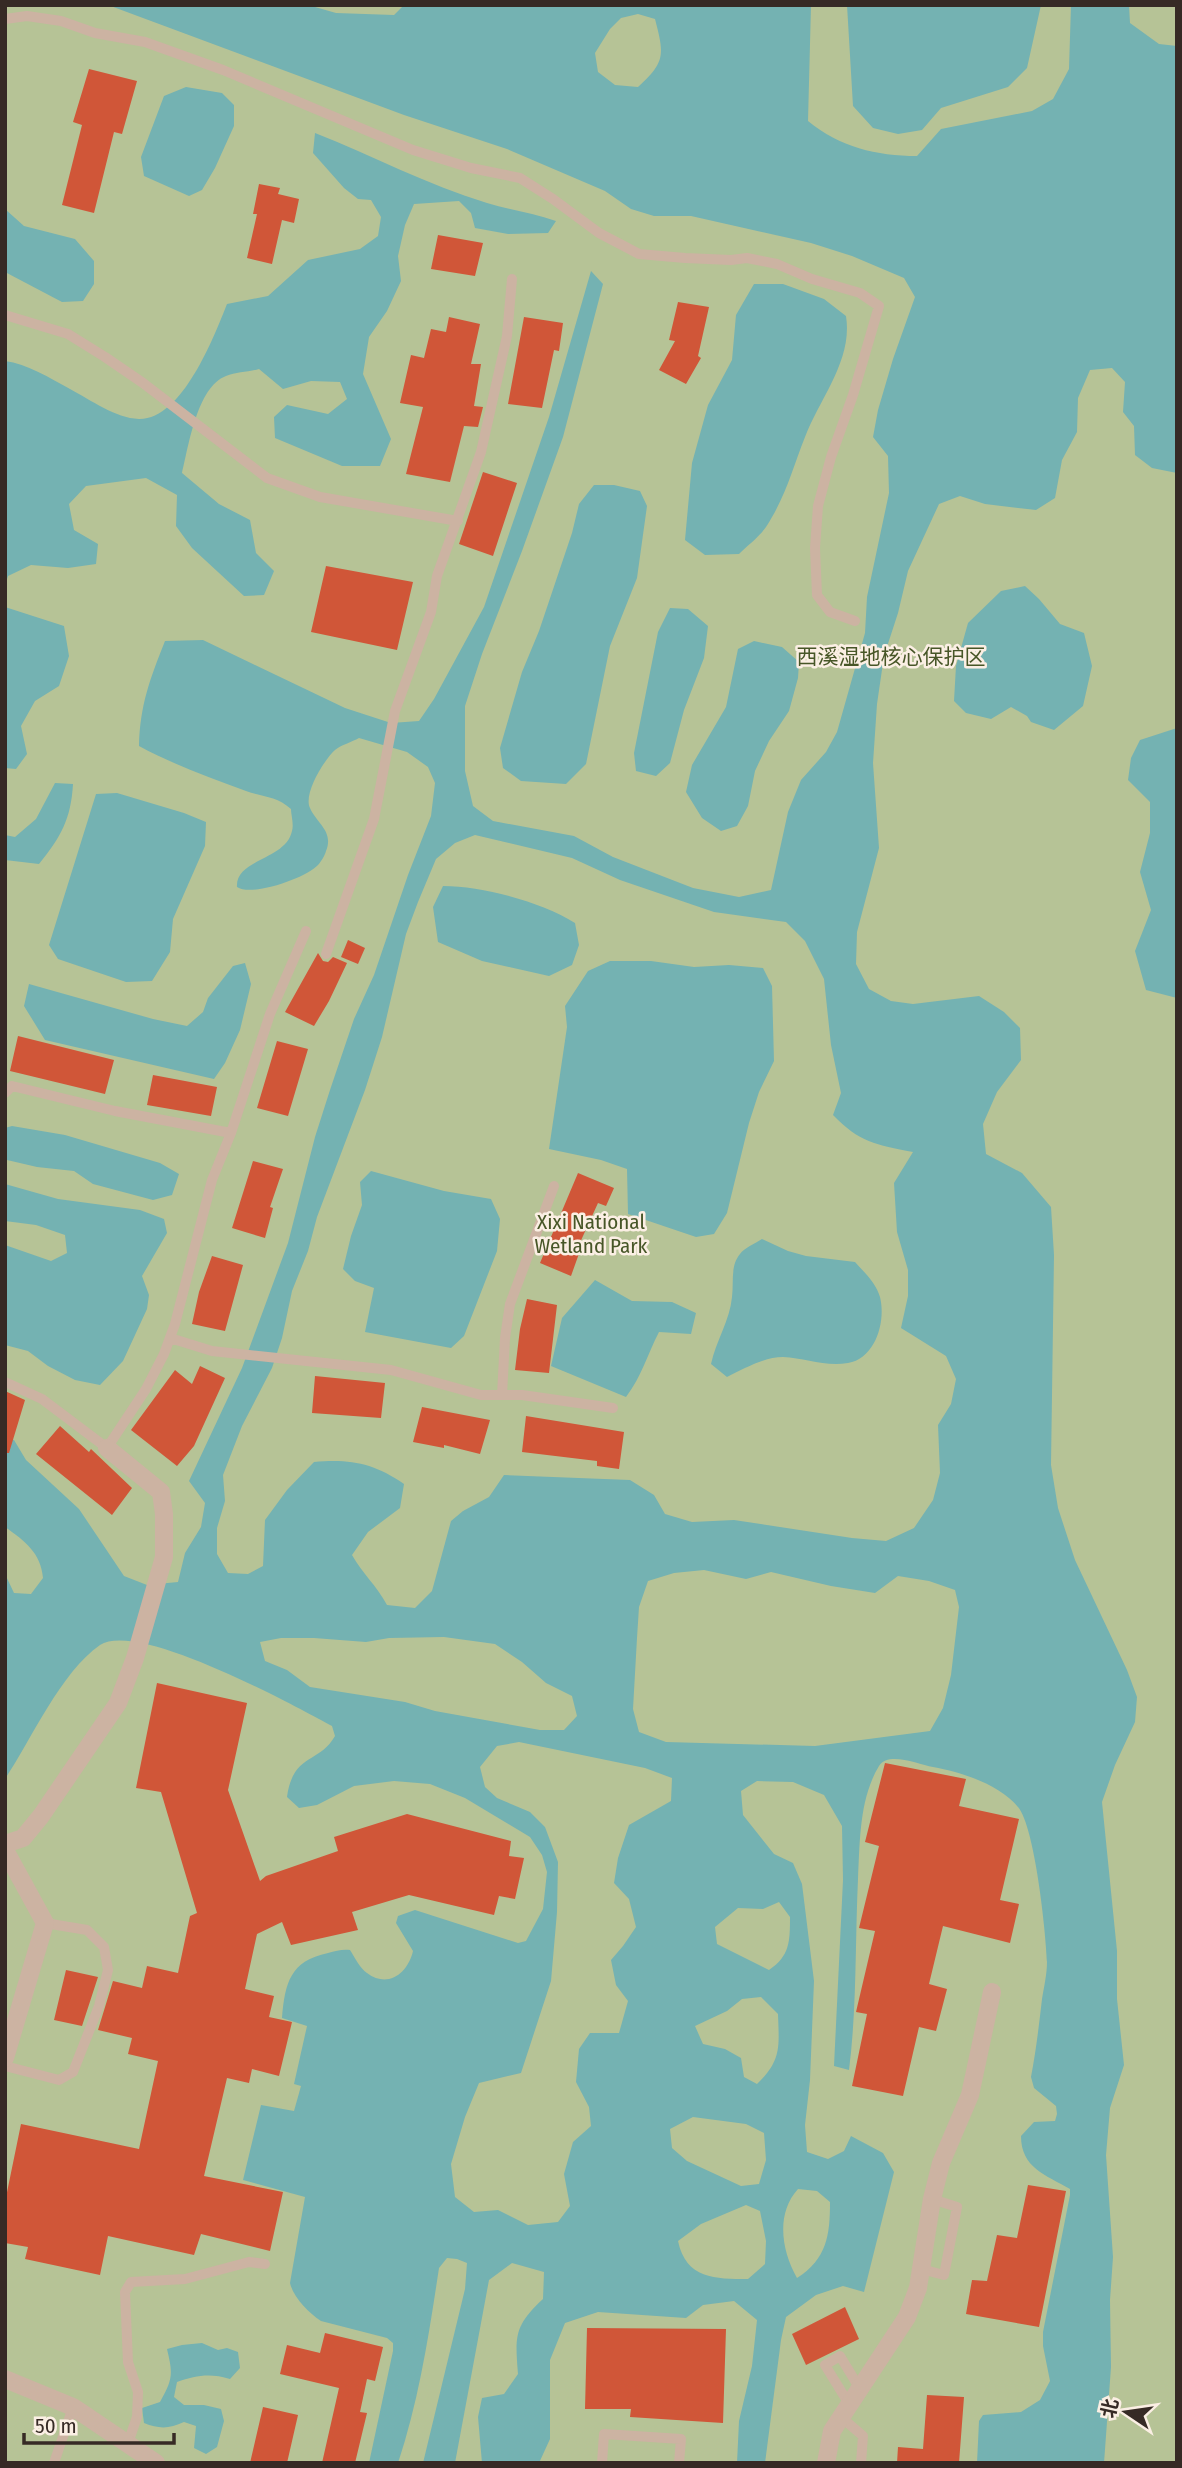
<svg xmlns="http://www.w3.org/2000/svg" width="1182" height="2468" font-family="'Fira Sans Condensed','Noto Sans SC',sans-serif">
  <style>
    .green { fill: #b6c396 }
    .water { fill: #74b2b2; fill-rule: evenodd }
    .building { fill: #d05638 }
    .lines { fill: none; stroke-linecap: round; stroke-linejoin: round }
    .service { stroke: #ccb3a2; stroke-width: 10 }
    .minor { stroke: #ccb3a2; stroke-width: 18 }
    .labels { text-anchor: middle; stroke-width: 5; stroke-linejoin: round; paint-order: stroke }
    .park-label { font-size: 21px; fill: #475627; stroke: #fbefe4 }
  </style>
  <rect width="100%" height="100%" fill="#f3e5d7"/>
  <!-- green -->
  <path class="green" d="M5,5H1177V2463H5Z"/>
  <!-- water -->
  <path class="water" d="M108,5H308L336,13L394,15L404,5H811L808,121C840,147 876,156 917,156L941,129L1032,111L1053,99L1069,69L1071,5H1129L1130,23L1159,44L1177,46V473L1152,468L1135,455L1134,426L1123,412L1125,382L1112,368L1090,370L1078,398L1077,432L1062,460L1055,498L1036,510L985,504L960,496L939,504L908,571L898,613L884,656L877,704L873,763L879,848L857,932L856,964L869,989L891,1001L913,1004L979,996L1004,1012L1020,1028L1021,1060L997,1092L983,1124L986,1154L1022,1173L1051,1207L1054,1255L1051,1465L1058,1508L1075,1560L1127,1670L1137,1697L1135,1722L1115,1765L1102,1802L1117,1951V1999L1124,2065L1110,2108L1106,2155L1113,2257L1110,2300L1111,2367L1104,2463H977L979,2421L983,2415L1021,2412L1040,2400L1050,2381L1043,2346V2332L1070,2195V2189C1046,2175 1021,2168 1021,2136L1034,2122L1055,2121L1057,2114L1056,2106L1034,2088L1031,2077C1036,2051 1039,2025 1042,1999C1044,1987 1047,1974 1047,1962C1046,1933 1035,1827 1018,1807C999,1784 961,1772 933,1767C918,1764 888,1751 879,1766C859,1799 860,1842 858,1879C855,1943 857,2007 849,2070L834,2066L843,1880L842,1826L824,1795L793,1782L757,1781L741,1791L743,1815L774,1854L793,1863L802,1884L814,1981L810,2080L805,2125L807,2152L828,2159L844,2151L851,2136L883,2153L894,2172L864,2292L843,2286L816,2295L786,2317L781,2340L765,2463H737L739,2421L752,2366L757,2320L734,2301L703,2305L686,2318L598,2312L565,2323L550,2360V2439L539,2463H482L478,2417L482,2398L504,2394L518,2374C515,2336 514,2326 543,2299L544,2272L512,2263L489,2280L455,2463H423L465,2289L467,2263L457,2259L447,2258L439,2268C429,2334 419,2400 398,2463H369L393,2351V2343L387,2338L321,2321C309,2313 293,2297 290,2283L305,2197L243,2180L261,2105L294,2111L301,2086L294,2084L307,2026L282,2018C285,1983 290,1961 328,1953C336,1951 342,1949 350,1950C355,1958 360,1968 367,1973C388,1989 408,1973 413,1951L396,1923L398,1916L415,1910L518,1943L526,1941L543,1909L547,1872L542,1855L530,1837L465,1798L430,1784L394,1781L354,1786L317,1805L299,1808L287,1797C293,1753 319,1764 335,1736L332,1726C293,1705 138,1620 100,1645C61,1672 31,1740 5,1779V1574L14,1593L31,1594L43,1578C41,1553 25,1541 5,1527V1438L14,1440L26,1460L79,1509L124,1576L147,1585L178,1582L185,1553L201,1527L205,1503L189,1481L242,1368L288,1243L315,1137L330,1090L354,1019L374,975L408,875L431,816L435,783L428,767L407,752L359,738C352,742 341,745 335,750C324,760 303,794 310,808C317,824 334,831 326,851C325,855 321,862 318,865C306,878 252,897 237,887C235,859 286,860 292,831C294,824 291,815 291,809C277,796 263,797 246,791C209,777 174,765 139,746C140,705 150,679 165,641L203,640L345,708L391,723L419,721L434,699L484,607L549,417L591,271L603,284L563,437L522,551L482,654L465,706V771L473,806L493,821L574,836L613,857L693,888L739,897L771,890L788,812L801,780L826,752L837,732L865,633L867,597L889,493L888,456L873,437L878,410L893,359L915,297L904,278L852,256L811,243L691,216H654L631,209L605,191L507,149L404,115ZM638,14L655,19C664,54 666,62 638,87L615,85L598,72L595,53L610,29L621,18ZM475,835L572,858L620,880L714,912L786,922L805,941L824,979L831,1045L841,1093L833,1115C859,1142 876,1145 913,1152L894,1183L897,1232L908,1270V1296L901,1328L946,1356L956,1379L951,1404L938,1425L940,1473L933,1500L914,1528L886,1541L852,1538L734,1520L692,1522L665,1514L654,1495L630,1480L504,1475L489,1497L463,1511L451,1521L432,1591L415,1608L387,1605C377,1586 362,1573 352,1555L368,1532L400,1508L404,1484C373,1463 351,1459 314,1462L287,1490L265,1520L263,1566L248,1574L228,1573L217,1554V1528L225,1501L223,1475L242,1426L272,1368L282,1338L292,1291L308,1251L317,1217L365,1090L382,1037L406,934L418,902L436,859L455,843ZM704,1570L746,1579L771,1572L831,1586L875,1593L898,1576L929,1581L955,1590L959,1607L951,1675L943,1708L930,1731L815,1746L666,1742L639,1732L633,1709L637,1638L639,1607L648,1581L674,1573ZM444,1637L495,1644L522,1662L546,1683L572,1696L577,1716L564,1730H540L435,1711L405,1702L310,1687L287,1670L265,1661L260,1642L281,1638H314L366,1642L389,1638ZM519,1742L645,1768L672,1778L671,1801L629,1825L618,1858L614,1883L629,1899L636,1927L623,1946L611,1960L616,1985L628,2001L619,2033H590L579,2049L576,2082L589,2107L591,2126L573,2142L564,2174L570,2206L558,2222L528,2225L498,2210L474,2212L455,2197L451,2164L465,2117L479,2083L521,2073L551,1981L557,1912L558,1862L545,1827L530,1812L497,1798L485,1787L480,1767L497,1746ZM779,1902L790,1917C790,1941 790,1956 769,1970L717,1944L715,1927L738,1908L763,1909ZM761,1997L778,2014C779,2046 782,2060 757,2084L744,2077L741,2058L725,2049L703,2044L695,2026L727,2011L742,1999ZM693,2117L746,2124L764,2133L766,2160L759,2184L741,2186L687,2161L672,2148L670,2129ZM798,2189L817,2191L830,2202C830,2235 827,2259 797,2278C781,2250 776,2213 798,2189ZM746,2205L760,2211L766,2241L765,2264L748,2279C715,2279 686,2279 678,2241L701,2224Z
    M847,5H1041L1027,68L1008,87L941,108L922,130L898,134L873,128L853,106Z
    M186,87L222,93L234,105V126L215,168L202,190L189,196L144,176L141,157L164,96Z
    M315,133C373,156 428,185 487,203C510,210 533,213 556,221L548,233L508,234L475,228L471,213L459,201L414,204L405,225L398,256L401,281L387,311L369,337L363,374L391,439L380,466H342L275,438L274,417L287,405L328,414L347,399L340,382L311,381L283,389L259,369C248,372 236,372 226,376C197,387 189,445 182,473L219,504L250,520L256,553L274,571L264,595L244,596L192,548L176,526L177,495L146,478L86,486L69,504L74,530L98,544L96,564L68,568L31,565L8,576L5,586L7,448L5,447V361C27,364 50,378 70,389C91,400 115,418 139,419C182,420 214,337 227,304L268,296L308,260L360,249L378,236L381,217L371,200L358,199L344,188L313,153Z
    M5,209L24,226L75,239L94,261V284L83,301L62,302L5,272Z
    M754,284H783L824,299L846,316C853,360 820,398 805,437C792,470 786,496 766,527C759,537 748,545 739,554L705,555L685,540L692,463L708,405L732,360L736,315Z
    M594,485H614L640,491L647,506L637,578L610,646L586,764L566,784L521,781L503,768L500,748L522,672L539,631L572,533L579,504Z
    M1025,586L1039,599L1060,624L1084,633L1092,666L1083,706L1054,730L1031,722L1027,716L1011,707L991,719L966,713L954,701L956,666L968,623L1001,591Z
    M5,607L64,626L69,656L59,686L35,701L21,726L27,754L16,769L5,768Z
    M670,608L688,609L708,626L704,658L684,710L670,763L656,776L636,771L634,753L658,632Z
    M754,641L782,647L799,662L798,678L789,711L769,741L755,771L748,806L737,826L721,831L702,818L686,792L692,765L726,707L738,649Z
    M1177,728V998L1146,990L1135,951L1151,910L1140,872L1150,833V802L1128,780L1131,758L1140,740Z
    M55,783L73,784C71,819 61,837 39,864L5,860V835L15,837L36,819Z
    M117,793L184,813L206,822L205,846L173,919L170,952L152,981L126,982L58,959L49,945L96,794Z
    M443,886C483,886 542,902 575,923L579,945L572,965L549,976L482,961L438,942L433,907Z
    M610,961H651L694,967L729,965L763,968L772,986L774,1061L759,1092L749,1123L727,1213L714,1234L696,1237L628,1214L627,1169L601,1160L549,1149L567,1027L565,1006L588,971Z
    M245,963L251,984L240,1030L225,1063L214,1079L45,1040L24,1006L29,984L153,1019L187,1026L203,1012L208,998L233,966Z
    M12,1126L65,1135L160,1163L179,1174L172,1195L153,1200L93,1184L74,1171L37,1167L7,1160L5,1128Z
    M371,1171L444,1191L491,1199L500,1219L497,1251L464,1336L451,1348L365,1332L374,1288L355,1281L343,1269L351,1236L362,1205L360,1182Z
    M5,1184L58,1199L140,1210L164,1219L167,1233L142,1276L149,1295L147,1309L123,1361L100,1385L75,1380L48,1366L28,1351L5,1345V1245L51,1261L67,1253L65,1235L36,1225L5,1221Z
    M762,1239L788,1251L806,1256L855,1262C864,1272 876,1283 880,1297C886,1321 876,1358 848,1363C825,1367 805,1358 783,1357C764,1357 744,1369 727,1377L711,1364C716,1341 730,1320 732,1297C734,1282 730,1266 740,1254C744,1248 756,1243 762,1239Z
    M595,1280L632,1301L672,1302L696,1313L691,1334L659,1332C647,1355 642,1376 626,1397L551,1366L562,1318Z
    M202,2343L218,2350L227,2348L238,2352L240,2368L230,2379C211,2373 196,2375 177,2382L174,2397L184,2405H204L221,2409L224,2421L217,2447L206,2454L194,2448L196,2426L184,2422C169,2429 159,2429 144,2423L142,2408L160,2402C173,2379 173,2374 167,2349L182,2345Z"/>
  <!-- building -->
  <path class="building" d="M89,69L137,81L122,134L114,132L94,213L62,205L82,125L73,122Z
    M259,184L280,188L278,194L299,199L294,223L282,220L272,264L247,258L257,214H253Z
    M438,235L483,243L475,276L431,269Z
    M678,302L709,307L698,356L701,358L686,384L659,370L675,341L669,340Z
    M449,317L480,324L471,364H481L474,406L483,407L478,427L464,426L450,482L406,474L423,407L400,403L411,355L424,358L431,329L446,332Z
    M524,317L563,323L559,351L554,350L542,408L508,404Z
    M483,472L517,483L493,556L459,544Z
    M326,566L413,582L397,650L311,632Z
    M348,940L365,948L358,964L341,957Z
    M318,953L323,961L328,962L333,957L347,963L329,1001L314,1026L285,1012Z
    M18,1036L114,1060L105,1094L10,1071Z
    M277,1041L308,1049L288,1116L257,1108Z
    M153,1075L217,1087L211,1116L147,1105Z
    M253,1161L283,1169L270,1207L273,1208L265,1238L232,1228Z
    M578,1173L614,1188L606,1206L598,1203L578,1247L581,1248L571,1276L540,1263Z
    M212,1256L243,1265L225,1331L192,1324L199,1292Z
    M527,1299L557,1305L549,1373L515,1370L520,1329Z
    M200,1366L225,1378L194,1446L177,1466L131,1430L175,1370L192,1384Z
    M315,1376L385,1383L381,1418L312,1413Z
    M5,1391L25,1400L9,1453H5Z
    M422,1407L490,1420L480,1454L444,1445V1448L413,1442Z
    M526,1416L624,1432L619,1469L597,1466V1461L522,1452Z
    M60,1426L89,1452L91,1449L132,1488L112,1515L36,1454Z
    M157,1683L247,1703L228,1790L260,1881L266,1876L338,1851L334,1837L407,1814L511,1841L509,1856L524,1858L515,1899L499,1896L494,1915L409,1895L352,1912L358,1930L291,1945L282,1922L257,1934L245,1989L274,1996L269,2017L292,2022L279,2076L252,2069L249,2083L227,2078L204,2176L283,2192L270,2251L201,2234L194,2255L108,2236L100,2275L25,2259L28,2247L5,2243V2202L21,2124L139,2149L158,2061L128,2054L132,2038L98,2030L113,1981L142,1988L147,1966L178,1973L190,1916L197,1913L161,1792L136,1788Z
    M885,1763L966,1779L959,1806L1019,1819L1000,1900L1019,1904L1010,1943L943,1926L929,1984L947,1989L936,2031L919,2027L903,2096L852,2086L867,2014L856,2012L875,1931L859,1928L879,1846L865,1842Z
    M66,1970L98,1977L82,2026L54,2020Z
    M1028,2185L1066,2191L1039,2327L966,2314L972,2280L987,2281L997,2235L1017,2238Z
    M845,2307L859,2339L806,2365L792,2334Z
    M587,2328L726,2329L723,2423L630,2417L631,2409H585Z
    M325,2333L383,2347L375,2381L367,2379L360,2412L367,2413L355,2463H322L339,2388L280,2374L287,2345L320,2353Z
    M927,2395L964,2397L959,2463H897L898,2447L923,2449Z
    M263,2407L298,2415L287,2463H250Z"/>
  <g class="lines">
    <!-- service -->
    <path class="service" d="M5,19L27,16L61,21L95,33L145,42L223,70L413,150L471,168L520,178L553,199L599,233L639,254L685,258L731,260L747,258L777,264L812,279L860,293L879,306L853,395L831,457L818,506L815,548L817,595L830,612L855,621
      M5,315L68,334L105,357L143,383L267,478L320,497L458,521
      M326,954L374,819L395,711L431,612L437,576L481,452L507,336L512,279
      M5,1093L12,1086L115,1111L231,1133
      M170,1338L212,1351L391,1370L481,1395H522L613,1408
      M5,1382L42,1399L107,1448L146,1389L164,1354L175,1324L212,1180L231,1133L270,1014L306,931
      M502,1395L505,1338L510,1304L554,1186
      M5,2066L59,2080L73,2072L99,2006L108,1970L104,1947L87,1930L45,1923
      M921,2269L944,2275L957,2207L932,2199
      M849,2404L825,2365L840,2356L860,2389
      M841,2417L863,2436L861,2463
      M128,2443L137,2417L138,2392L128,2362L125,2292L131,2282L185,2279L249,2262L265,2264
      M54,2463L73,2407
      M602,2463L604,2434L681,2439L679,2463"/>
    <!-- minor -->
    <path class="minor" d="M5,1844L23,1838L41,1816L118,1703L135,1658L164,1557V1514L161,1492L107,1448
      M5,1850L45,1923L5,2058
      M5,2379L73,2407L156,2463
      M826,2463L832,2431L907,2317L918,2288L932,2199L941,2163L970,2095L992,1992"/>
  </g>
  <g class="labels">
    <!-- park labels -->
    <g class="park-label">
      <text x="891" y="664">西溪湿地核心保护区</text>
      <text x="591" y="1229">Xixi National<tspan x="591" dy="24">Wetland Park</tspan></text>
    </g>
  </g>
  <!-- border -->
  <rect width="1182" height="2468" fill="none" stroke="#362a25" stroke-width="14"/>
  <!-- north arrow -->
  <g transform="translate(1126 2412) rotate(283)" stroke="#fbefe4" stroke-width="5" paint-order="stroke">
  <path d="M0-5L12 26L0 18L-12 26Z" fill="#362a25"/>
  <text y="-10" font-size="19" font-weight="bold" text-anchor="middle" fill="#362a25">北</text>
  </g>
  <!-- scale -->
  <path d="M24 2433v10h150v-10" fill="none" stroke="#362a25" stroke-width="3.5"/>
  <text x="35" y="2433" font-size="21" fill="#362a25" stroke="#fbefe4" stroke-width="5" paint-order="stroke">50 m</text>
</svg>
